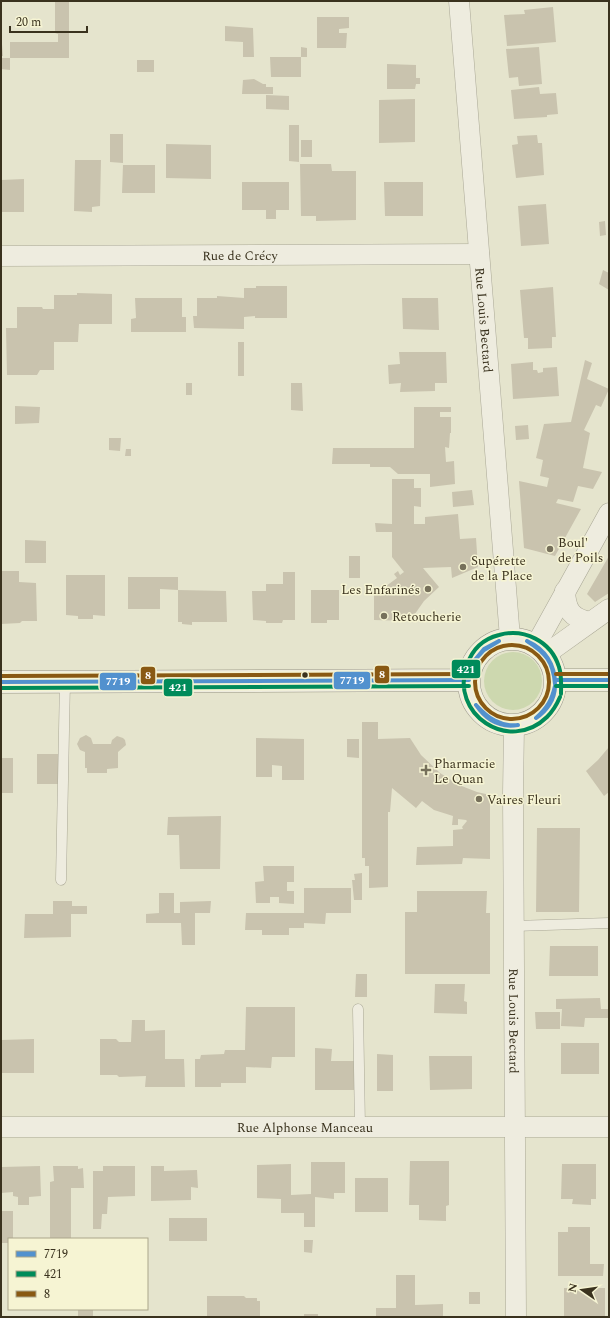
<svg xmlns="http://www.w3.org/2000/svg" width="610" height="1318" font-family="Spectral,serif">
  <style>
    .green { fill: #cdd8af }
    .building { fill: #c9c3ae }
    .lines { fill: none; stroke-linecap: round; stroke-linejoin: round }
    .lane-casing { stroke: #aaa896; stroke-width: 11 }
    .street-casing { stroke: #aaa896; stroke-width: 21 }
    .secondary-casing { stroke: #9a9786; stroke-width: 23 }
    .lane { stroke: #eeecdf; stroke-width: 10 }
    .street { stroke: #eeecdf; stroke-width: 20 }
    .secondary { stroke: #eeecdf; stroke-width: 22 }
    .bus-1-casing { stroke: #f6f4d3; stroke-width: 7 }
    .bus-2-casing { stroke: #f6f4d3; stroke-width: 7 }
    .bus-3-casing { stroke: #f6f4d3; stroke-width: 7 }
    .bus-1 { stroke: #5291ce; stroke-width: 4 }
    .bus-2 { stroke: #008b5a; stroke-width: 4 }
    .bus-3 { stroke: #895913; stroke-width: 4 }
    .poi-dot { fill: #76705b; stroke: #f6f4d3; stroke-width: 1.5 }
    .bus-dot { fill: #3a321e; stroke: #f6f4d3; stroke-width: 1.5 }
    .labels { text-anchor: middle; stroke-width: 3; stroke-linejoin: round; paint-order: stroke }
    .street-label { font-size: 13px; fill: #3a321e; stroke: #f6f4d3 }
    .poi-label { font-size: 13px; fill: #3a321e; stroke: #f6f4d3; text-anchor: start }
    .line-badge { stroke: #f6f4d3; stroke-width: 1.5 }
    .badge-label { font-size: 11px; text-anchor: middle; font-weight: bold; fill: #fff }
  </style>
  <rect width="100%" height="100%" fill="#e5e4cd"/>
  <!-- green -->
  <path class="green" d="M484 681a29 29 0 1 1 58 0a29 29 0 1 1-58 0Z"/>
  <!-- building -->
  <path class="building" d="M55,2H69V58H10V42H58V34L55,33Z
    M553,7L556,42L507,46L504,15L525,14L524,10Z
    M317,17H349V28L339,29V33H347L346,48H317Z
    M225,26L253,28L254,57H243V42L225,41Z
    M1,44H2L3,56H1Z
    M301,47L307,48V57H301Z
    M539,47L542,84L519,86L518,77L509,78L506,49Z
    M270,57H301V77H271Z
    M1,58H10V70L1,69Z
    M137,60H154V72H137Z
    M387,64L416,65V78H420V84H416L415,89H387Z
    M254,79L263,84H266V87H273V94H242L243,80Z
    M539,87L540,94L556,93L558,114L547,115V117L514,119L511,90Z
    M266,95L289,96V110L266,109Z
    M415,99V142L379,143V100Z
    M289,125H299V162L289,161Z
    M110,134H123V163L110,162Z
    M537,135L538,143H542L544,175L516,178L512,145L518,144L517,136Z
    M301,140H312V157H301Z
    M166,144L211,145V179L166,178Z
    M75,160H101L100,206L92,207V212L74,211Z
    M300,164H331L332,171H356V220L316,221V216H301Z
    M123,165H155V193H122Z
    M24,179V212H1V180Z
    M242,182H289V210H276V219H266V210H242Z
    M384,182H423V216H385Z
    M546,204L549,244L521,246L518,206Z
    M605,221L606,235L600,236L599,222Z
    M603,270L609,273V290L599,284Z
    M256,286H287V318H255V316L244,317V329L194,328L193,316H197V298H217V296L244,298V288H256Z
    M553,287L556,337H552V348L528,349V338H524L520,290Z
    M77,293L112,294V324H79L78,342H54V370H40L37,375H7L6,328H17V307H42L43,309H54V295H77Z
    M135,298H182V317H186V332H131V319L136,318Z
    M402,298H438L439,330L403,329Z
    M238,342H244V376H238Z
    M399,352H446L447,383H435V391L400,392L401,383L389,384L388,365L400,364Z
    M585,360L592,363L587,379L609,389L601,407L596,405L584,430L590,433L583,468L602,472L593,489L578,486L573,502L558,499L556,503L581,509L555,556L524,548L519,481L547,487L549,478L540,476L543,460L536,458L544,424L571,422Z
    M533,362V370H537L538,373L543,372V368L557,367L559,396L513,399L511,364Z
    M186,383H192V395H186Z
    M291,383H302L303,411L291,410Z
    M15,406L40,407L39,423L15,424Z
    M414,407H451V412H440V417H451V433H450L449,448L445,447L446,462L454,461L455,484L430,487V474H398L390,467H370V464H332L333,448H414Z
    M528,425L529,439L516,440L515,426Z
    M109,438H121L120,451L109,450Z
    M126,449H131V456H125Z
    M392,479H414V488H421V507L414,506V524H425V517L458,514L460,539L476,538L478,567L452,578L451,567L423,568L439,587L424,601L410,621L374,620V595L397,578L394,574L398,571L400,575L404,572L392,557V532H376L375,523L392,524Z
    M472,490L474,505L453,507L452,492Z
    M25,540L46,541V563H25Z
    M349,556H360V578H349Z
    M609,556V593L595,602L587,594Z
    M1,571H19V582L36,583L37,621H22L20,623L1,624Z
    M283,572H295V620H283L282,623H266V621L253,620L252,591H266V584H283Z
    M66,575H105V616L93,615V619H78V616L66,615Z
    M128,577H178V590L160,589V609H128Z
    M178,590L226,591L227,622H192V625L182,624V622H178Z
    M311,590H339V620H327V623H311Z
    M362,722H378V739L410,738L421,755L440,773L459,785L477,792L490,795V859L463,858L462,864L416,865L417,847L453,846V830L463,829L462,827L467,821L466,820L458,819V825H452L453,816L434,810L422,801L416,808L392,788L390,812H388V887L369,888V866H365V858H362Z
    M86,735L91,738L93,744H111L112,740L117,736L123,738L125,740L126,745L118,752V768L107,769V773H87V768H85V752L80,750L77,744L80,738Z
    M256,738L304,739V780H282V766L272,765V777H256Z
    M347,739H359V758L347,757Z
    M609,747V792L604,796L586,771L598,760Z
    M37,754H60V784H37Z
    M1,758H13V793H1Z
    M221,816L220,869H180L179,835H167L168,817Z
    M537,828H580L579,912H536Z
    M263,866H294V882H287V891H294V904L279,903V897H270V903H256L255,882L264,881Z
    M362,873V900H354L352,880H355L354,874Z
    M304,888H351V913H326L325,924L304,923V928H289V935H262V930H245L246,913H304Z
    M417,891H487L486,913H490V974H405V912H417Z
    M159,893H174V913H180V902L211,901L210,913H195V945H182L181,923H146V914L159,913Z
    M53,901H72V906H87V914H71V937L24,938L25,914H53Z
    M550,946H598V976H549Z
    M356,974H367V997H355Z
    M435,984H465L464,1001L467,1002V1014L434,1013Z
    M600,998L601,1009H609V1018H585L584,1027L561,1026L562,1009H556V999Z
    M246,1007H295V1057H272L271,1068L246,1067V1083H221V1087H195V1059H200L201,1055L224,1054L225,1050H245Z
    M535,1012H560V1029H536Z
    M132,1020H145V1031L165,1030V1059H184L185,1087H145L146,1076L119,1077L117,1075H100V1039H116L119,1042H131Z
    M34,1039V1073H1V1040Z
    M561,1043H599V1074H561Z
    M315,1048L332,1049L331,1061H356V1090H315Z
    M377,1054L393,1055V1091H377Z
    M429,1056H472V1089L430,1090Z
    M410,1161H449V1205L446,1206V1221L419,1220V1205H409Z
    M311,1162H345V1193H334V1199L315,1197V1227H304V1213H281V1199L257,1198V1165L291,1164V1195L311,1194Z
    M562,1164H596V1199H591V1205L572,1204L573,1199H561Z
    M1,1165L2,1167L40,1166L41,1196L29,1197V1205H18V1197L13,1196V1192L1,1193Z
    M53,1166H78V1169L83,1168L84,1188H71V1238H50V1182L54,1181Z
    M103,1166H135V1196L108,1197L107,1214H102L101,1229H93V1171H103Z
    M151,1166H164V1171L197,1170L198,1188L191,1187V1200L151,1201Z
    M355,1178H388V1212H355Z
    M1,1211H13V1239H9V1243H1Z
    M169,1218H207V1241H169Z
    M568,1227H590V1264H604L603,1276H558V1232H568Z
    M304,1240H313L312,1253L304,1252Z
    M396,1275H415V1305L443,1304V1317H376V1308H396Z
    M564,1288H605V1317H564Z
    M469,1292H480V1304H469Z
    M207,1296H244L246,1298H257V1301H260V1317H207Z
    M78,1309H93V1317H78Z
    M304,1314H318V1317H304Z"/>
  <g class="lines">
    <!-- lane casing -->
    <g class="lane-casing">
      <path id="lane" d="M61,880L65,681
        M514,926L609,923
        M358,1009L360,1127"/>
    </g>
    <!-- street casing -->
    <g class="street-casing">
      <g id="street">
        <path id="s1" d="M459,1L510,638"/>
        <path id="s2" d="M1,256L479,254"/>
        <path d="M565,591C566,610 571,618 590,622"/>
        <path d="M536,645L609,513"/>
        <path d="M546,654L609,609"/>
        <path id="s3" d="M514,726L513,794L516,1317"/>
        <path id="s4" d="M1,1127H609"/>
      </g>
    </g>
    <!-- secondary casing -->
    <g class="secondary-casing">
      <path id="secondary" d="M469 682a43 43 0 1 1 86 0a43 43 0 1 1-86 0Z
        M556,680H609
        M1,682L469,680"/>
    </g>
    <!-- lane -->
    <use href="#lane" class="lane"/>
    <!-- street -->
    <use href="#street" class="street"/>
    <!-- secondary -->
    <use href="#secondary" class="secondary"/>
    <!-- bus-1 casing -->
    <g class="bus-1-casing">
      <path id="bus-1" d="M527,641C545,649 555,664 555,684
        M527,641C546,653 553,662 555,684
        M474,661L484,649L499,641
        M474,661L484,650L499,641
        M556,680H609
        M1,682L469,680
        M476,705C488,718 500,727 518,725
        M476,705C486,720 500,728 518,725
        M536,718C547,708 552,700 555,686
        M536,718C547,711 555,699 555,686"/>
    </g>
    <!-- bus-2 casing -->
    <g class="bus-2-casing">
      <path id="bus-2" d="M556,686H609
        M1,688L469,686
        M560,697C557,704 553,711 547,717C509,754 449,714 467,665C472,650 483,639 499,635C524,628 551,641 559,667C562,676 561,685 561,694"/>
    </g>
    <!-- bus-3 casing -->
    <g class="bus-3-casing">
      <path id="bus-3" d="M475 682a37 37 0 1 1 74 0a37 37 0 1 1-74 0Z
        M556,674H609
        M1,676L469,674"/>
    </g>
    <!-- bus-1 -->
    <use href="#bus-1" class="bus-1"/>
    <!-- bus-2 -->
    <use href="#bus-2" class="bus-2"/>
    <!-- bus-3 -->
    <use href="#bus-3" class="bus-3"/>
  </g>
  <!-- markers -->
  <g class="poi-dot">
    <circle cx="550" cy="549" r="4"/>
    <circle cx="463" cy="567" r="4"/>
    <circle cx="428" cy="589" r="4"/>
    <circle cx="384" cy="616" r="4"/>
    <path d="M424 764h4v4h4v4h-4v4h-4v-4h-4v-4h4z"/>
    <circle cx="479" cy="799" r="4"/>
  </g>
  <circle class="bus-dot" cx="305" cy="675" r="3.5"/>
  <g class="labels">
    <!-- street labels -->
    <g class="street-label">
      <text dy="5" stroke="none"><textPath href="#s2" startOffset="239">Rue de Crécy</textPath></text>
      <text dy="5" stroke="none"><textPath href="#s1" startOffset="320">Rue Louis Bectard</textPath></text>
      <text dy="5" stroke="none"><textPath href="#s3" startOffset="295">Rue Louis Bectard</textPath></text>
      <text dy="5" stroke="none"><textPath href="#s4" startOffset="304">Rue Alphonse Manceau</textPath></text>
    </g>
    <!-- poi labels -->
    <g class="poi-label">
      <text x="558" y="547">Boul'<tspan x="558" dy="15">de Poils</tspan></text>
      <text x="471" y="565">Supérette<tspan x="471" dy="15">de la Place</tspan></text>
      <text x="420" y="594" text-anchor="end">Les Enfarinés</text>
      <text x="392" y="621">Retoucherie</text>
      <text x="434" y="768">Pharmacie<tspan x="434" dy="15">Le Quan</tspan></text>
      <text x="487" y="804">Vaires Fleuri</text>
    </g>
  </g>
  <g class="line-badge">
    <rect x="451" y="659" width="30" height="20" rx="4" fill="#008b5a"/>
    <rect x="374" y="665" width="16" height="19" rx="4" fill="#895913"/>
    <rect x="140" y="666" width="16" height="19" rx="4" fill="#895913"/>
    <rect x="333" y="671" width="38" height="19" rx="4" fill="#5291ce"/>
    <rect x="99" y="672" width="38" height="19" rx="4" fill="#5291ce"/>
    <rect x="163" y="678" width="30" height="19" rx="4" fill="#008b5a"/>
  </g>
  <g class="badge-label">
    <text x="466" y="673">421</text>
    <text x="382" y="678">8</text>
    <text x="148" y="679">8</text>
    <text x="352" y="684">7719</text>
    <text x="118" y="685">7719</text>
    <text x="178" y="691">421</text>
  </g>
  <!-- border -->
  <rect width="610" height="1318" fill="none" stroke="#3a321e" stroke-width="4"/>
  <!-- legend -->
  <rect x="8" y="1238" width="140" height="72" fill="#f6f4d3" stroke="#aba68b"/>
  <rect x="16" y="1251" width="20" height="6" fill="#5291ce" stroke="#aba68b"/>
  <text x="44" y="1258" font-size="12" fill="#3a321e">7719</text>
  <rect x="16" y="1271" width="20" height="6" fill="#008b5a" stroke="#aba68b"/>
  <text x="44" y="1278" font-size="12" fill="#3a321e">421</text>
  <rect x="16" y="1291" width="20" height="6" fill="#895913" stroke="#aba68b"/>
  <text x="44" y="1298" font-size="12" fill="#3a321e">8</text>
  <!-- north arrow -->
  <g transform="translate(582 1290) rotate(283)" stroke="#f6f4d3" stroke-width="3" paint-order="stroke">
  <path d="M0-3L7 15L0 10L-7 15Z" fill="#3a321e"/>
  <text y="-6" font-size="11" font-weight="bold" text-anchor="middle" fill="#3a321e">N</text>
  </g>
  <!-- scale -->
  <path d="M10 26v6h77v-6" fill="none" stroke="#3a321e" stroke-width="2"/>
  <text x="16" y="26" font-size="12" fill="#3a321e" stroke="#f6f4d3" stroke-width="3" paint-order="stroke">20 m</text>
</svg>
